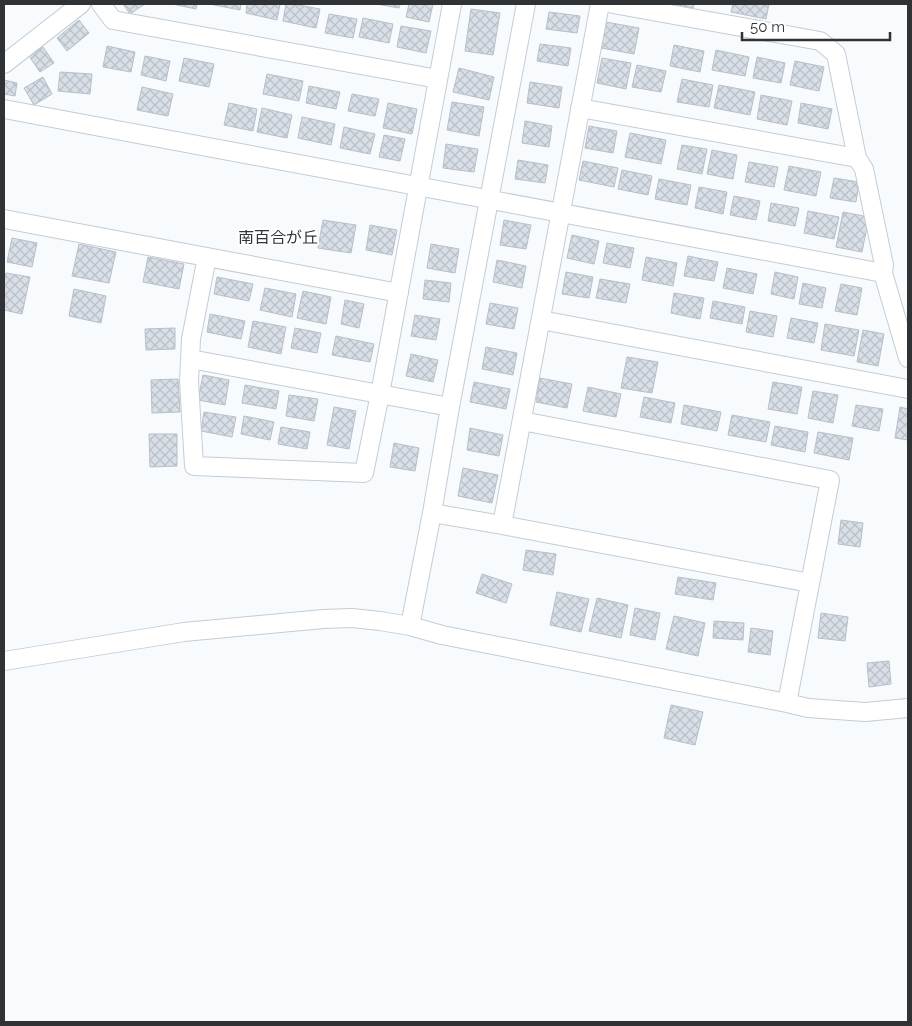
<svg xmlns="http://www.w3.org/2000/svg" width="912" height="1026" font-family="Raleway,'Noto Sans JP',sans-serif">
  <style>
    .building { fill: url(#building-cross-hatch); stroke: #b8bfc7 }
    .lines { fill: none; stroke-linecap: round; stroke-linejoin: round }
    .street-casing { stroke: #c4ccd4; stroke-width: 20 }
    .street { stroke: #fff; stroke-width: 18 }
    .labels { text-anchor: middle; stroke-width: 4; stroke-linejoin: round; paint-order: stroke }
    .quarter-label { font-size: 16px; fill: #2f353b; stroke: #fff }
  </style>
  <defs>
    <pattern id="building-cross-hatch" width="8" height="8" patternUnits="userSpaceOnUse" patternTransform="scale(1.25)"><rect width="8" height="8" fill="#d8dfe7"/><path d="M0 0l8 8M0 8l8-8" fill="none" stroke="#bac0c7"/></pattern>
  </defs>
  <rect width="100%" height="100%" fill="#f7fbfe"/>
  <!-- building -->
  <path class="building" d="M123,4H145L130,14Z
    M172,4H197L196,9Z
    M209,4H241L240,10Z
    M247,4H280L277,20L246,13Z
    M286,4H293L320,9L316,28L283,21Z
    M376,4H400L399,8Z
    M409,4H433L429,22L406,17Z
    M673,4H694L693,8Z
    M733,4H769L766,19L731,12Z
    M471,9L500,13L493,55L465,51Z
    M549,12L580,16L577,33L546,29Z
    M329,14L357,19L353,38L325,33Z
    M363,18L393,24L389,43L359,37Z
    M79,20L89,33L67,51L57,38Z
    M606,22L639,28L634,54L601,48Z
    M401,26L431,31L426,53L397,47Z
    M540,44L571,48L568,66L537,61Z
    M674,45L704,51L700,72L670,66Z
    M107,46L135,52L131,72L103,67Z
    M43,47L54,63L40,72L29,56Z
    M716,50L749,57L745,76L712,70Z
    M145,56L170,61L166,81L141,75Z
    M757,57L785,63L781,83L753,78Z
    M184,58L214,64L209,87L179,81Z
    M602,58L631,63L626,89L597,83Z
    M795,61L824,67L819,91L790,85Z
    M637,65L666,71L661,92L632,87Z
    M459,68L494,77L489,100L453,92Z
    M60,72L92,74L90,94L58,91Z
    M267,74L303,81L299,101L263,94Z
    M43,77L52,94L34,105L24,88Z
    M682,79L713,85L709,107L677,102Z
    M4,80L17,83L15,96L4,94Z
    M530,82L562,87L559,108L527,103Z
    M719,85L755,92L750,115L714,108Z
    M309,86L340,92L336,109L306,103Z
    M142,87L173,94L168,116L137,110Z
    M352,94L379,99L375,116L348,111Z
    M761,95L792,101L787,125L757,119Z
    M452,102L484,107L479,136L447,130Z
    M229,103L257,109L253,131L224,125Z
    M388,103L417,109L412,134L383,128Z
    M801,103L832,109L828,129L798,123Z
    M262,108L292,115L287,138L257,132Z
    M302,117L335,124L331,145L298,138Z
    M525,121L552,126L549,147L522,143Z
    M589,126L617,131L613,153L585,148Z
    M344,127L375,134L370,154L340,148Z
    M630,133L666,140L661,164L625,157Z
    M384,135L405,139L400,161L379,157Z
    M446,144L478,149L474,172L443,168Z
    M682,145L707,149L702,174L677,169Z
    M712,150L737,155L733,179L707,174Z
    M518,160L548,165L545,183L515,179Z
    M583,161L618,168L614,187L579,180Z
    M749,162L778,167L774,187L745,182Z
    M789,166L821,172L816,196L784,190Z
    M622,170L652,176L648,195L618,189Z
    M834,178L859,182L856,202L830,198Z
    M659,179L691,185L687,205L655,199Z
    M699,187L727,192L723,214L695,208Z
    M734,196L760,201L756,220L730,215Z
    M771,203L799,208L795,226L768,221Z
    M808,211L839,217L834,239L804,233Z
    M843,212L869,217L862,252L836,247Z
    M323,220L356,225L351,253L318,248Z
    M504,220L531,225L526,249L500,245Z
    M370,225L397,230L392,255L366,250Z
    M572,235L599,241L594,264L567,258Z
    M12,238L37,243L32,267L7,262Z
    M607,243L634,248L630,268L603,263Z
    M79,244L116,252L109,283L72,276Z
    M431,244L459,249L455,273L427,268Z
    M688,256L718,262L714,281L684,276Z
    M148,257L184,264L179,289L143,282Z
    M646,257L677,263L673,286L642,280Z
    M497,260L526,266L522,288L493,282Z
    M727,268L757,274L753,294L723,288Z
    M566,272L593,277L589,298L562,294Z
    M775,272L798,277L794,299L771,294Z
    M6,273L30,277L22,314L4,310V284Z
    M217,277L253,284L249,301L214,294Z
    M600,279L630,284L626,303L596,298Z
    M425,280L451,283L449,302L423,299Z
    M803,283L826,288L822,308L799,304Z
    M841,284L862,288L857,315L835,311Z
    M265,288L296,294L292,317L260,310Z
    M74,289L106,296L101,323L69,316Z
    M303,291L331,297L326,324L297,318Z
    M674,293L704,298L700,319L671,313Z
    M345,300L364,304L359,328L341,324Z
    M713,301L745,307L742,324L710,318Z
    M490,303L518,308L514,329L486,324Z
    M750,311L777,316L773,337L746,332Z
    M210,314L245,321L241,339L207,332Z
    M415,315L440,319L436,340L411,336Z
    M791,318L818,323L814,343L787,338Z
    M253,321L286,327L281,354L248,347Z
    M825,324L859,330L854,356L821,350Z
    M175,328V349L146,350L145,329Z
    M295,328L321,333L317,353L291,348Z
    M863,330L884,334L878,366L857,362Z
    M336,336L374,344L370,362L332,355Z
    M486,347L517,353L513,375L482,369Z
    M411,354L438,360L433,382L406,376Z
    M627,357L658,362L652,393L621,388Z
    M203,375L229,380L225,405L198,400Z
    M540,378L572,384L567,408L536,402Z
    M178,379L180,412L152,413L151,380Z
    M474,382L510,389L506,409L470,402Z
    M773,382L802,387L797,414L768,409Z
    M245,385L279,391L276,409L242,403Z
    M588,387L621,394L616,417L583,411Z
    M813,391L838,395L833,423L808,418Z
    M289,395L318,399L314,421L286,416Z
    M644,397L675,403L671,423L640,417Z
    M684,405L721,412L717,431L681,424Z
    M856,405L883,409L879,431L852,426Z
    M334,407L356,411L349,449L327,445Z
    M900,407L908,409V440L895,438Z
    M204,412L236,417L232,437L201,431Z
    M732,415L770,422L766,442L728,435Z
    M244,416L274,422L270,440L241,434Z
    M775,426L808,432L805,452L771,445Z
    M281,427L310,432L307,449L278,444Z
    M470,428L503,435L499,456L467,450Z
    M818,432L853,438L849,460L814,453Z
    M149,434H177V466L150,467Z
    M394,443L419,448L415,471L390,467Z
    M463,468L498,475L492,503L458,496Z
    M841,520L863,523L860,547L838,544Z
    M526,550L556,554L553,575L523,570Z
    M482,574L512,584L506,603L476,593Z
    M678,577L716,583L713,600L675,594Z
    M557,592L589,599L581,632L550,625Z
    M597,598L628,605L621,638L589,631Z
    M635,608L660,613L655,640L630,635Z
    M821,613L848,617L845,641L818,638Z
    M674,616L705,623L698,656L666,649Z
    M714,621L744,623L743,640L713,638Z
    M751,628L773,631L770,655L748,652Z
    M889,661L891,684L869,687L867,663Z
    M671,705L703,712L695,745L664,738Z"/>
  <g class="lines">
    <!-- street casing -->
    <g class="street-casing">
      <path id="street" d="M101,4L113,20L438,79
        M613,4L820,41L836,54L857,158L864,169L884,265L883,273L908,358
        M4,64L81,4
        M580,108L857,158
        M4,109C297,163 590,219 883,273
        M4,219L399,293
        M207,257L191,339L189,381L194,466L364,473L380,394L452,4
        M541,320L908,389
        M190,359L450,407
        M522,421L830,480L787,703
        M432,513L502,525L810,583
        M502,525C535,351 566,177 600,4
        M410,626L432,513L450,407L526,4
        M4,661L184,632L323,619L352,618L380,621L410,626L442,635L787,703L808,708L865,712L908,708"/>
    </g>
    <!-- street -->
    <use href="#street" class="street"/>
  </g>
  <g class="labels">
    <!-- quarter labels -->
    <g class="quarter-label">
      <text x="278" y="243">南百合が丘</text>
    </g>
  </g>
  <!-- border -->
  <rect width="912" height="1026" fill="none" stroke="#303336" stroke-width="10"/>
  <!-- scale -->
  <path d="M742 32v8h148v-8" fill="none" stroke="#303336" stroke-width="2.5"/>
  <text x="750" y="32" font-size="15" fill="#303336" stroke="#ffffff" stroke-width="4" paint-order="stroke">50 m</text>
</svg>
